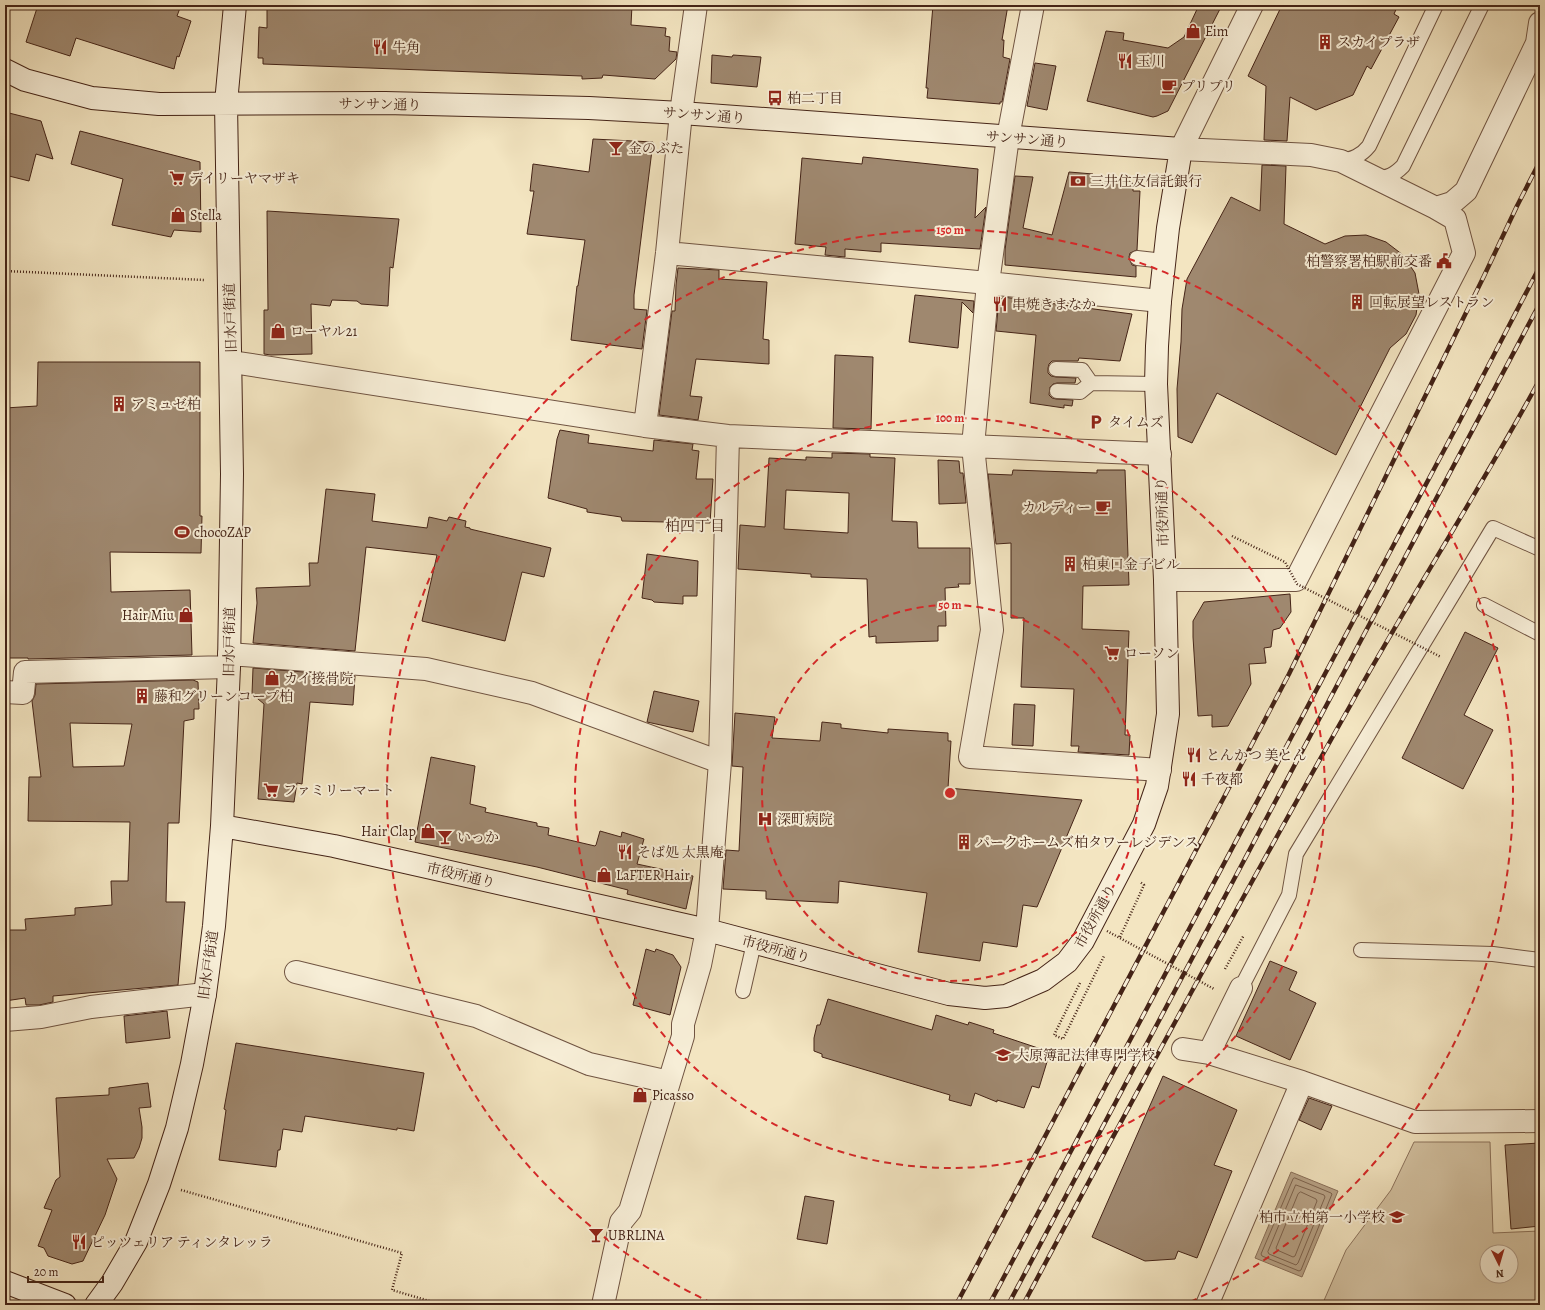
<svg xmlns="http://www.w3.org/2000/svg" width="1545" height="1310" font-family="Alegreya,'Noto Serif JP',serif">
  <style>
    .green { fill: #d5c4a4; stroke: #8d745e; fill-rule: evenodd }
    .water { fill: #b8a387; stroke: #8a705a }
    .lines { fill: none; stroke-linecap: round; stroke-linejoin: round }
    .shore { stroke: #7e644f; stroke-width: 1 }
    .building { fill: #9f886f; stroke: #452417; fill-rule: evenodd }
    .lane-casing { stroke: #705442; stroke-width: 16 }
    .street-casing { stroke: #705442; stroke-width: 24 }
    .secondary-casing { stroke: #452417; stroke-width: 24 }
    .path { stroke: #452417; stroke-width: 2.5; stroke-dasharray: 1 2; stroke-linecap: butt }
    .lane { stroke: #f7eed7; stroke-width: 14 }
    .street { stroke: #f7eed7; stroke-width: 22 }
    .secondary { stroke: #f7eed7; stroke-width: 22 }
    .rail-casing { stroke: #452417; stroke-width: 4.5 }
    .rail { stroke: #f7eed7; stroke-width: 3; stroke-dasharray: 9; stroke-linecap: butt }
    .path-bridge { stroke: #452417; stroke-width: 2.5; stroke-dasharray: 1 2; stroke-linecap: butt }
    .ring { fill: none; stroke: #d62828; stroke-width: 2; stroke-dasharray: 7 5 }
    .labels { text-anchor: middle; stroke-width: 4; stroke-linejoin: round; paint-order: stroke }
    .poi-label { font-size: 14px; fill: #452417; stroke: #f7eed7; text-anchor: start }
    .street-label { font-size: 14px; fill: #452417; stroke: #f7eed7 }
    .neighbourhood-label { font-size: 15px; fill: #452417; stroke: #f7eed7 }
    .centre { fill: #d62828; stroke: #f7eed7; stroke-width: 2 }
    .ring-label { font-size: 12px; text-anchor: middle; font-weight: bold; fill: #d62828; stroke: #f7eed7; stroke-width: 4; stroke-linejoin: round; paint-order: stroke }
  </style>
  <rect width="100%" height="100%" fill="#f3e5c1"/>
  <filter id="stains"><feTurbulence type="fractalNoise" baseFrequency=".005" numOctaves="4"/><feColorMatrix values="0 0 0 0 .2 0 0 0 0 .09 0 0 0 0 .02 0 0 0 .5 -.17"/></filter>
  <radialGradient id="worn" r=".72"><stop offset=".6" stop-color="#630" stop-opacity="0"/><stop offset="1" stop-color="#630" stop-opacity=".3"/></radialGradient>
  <!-- green -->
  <path class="green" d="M1414,1142H1490L1493,1233L1540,1231V1305H1322L1346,1250L1391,1190ZM1487,1252H1511V1276H1487Z"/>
  <!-- water -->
  <path class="water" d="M1291,1172L1338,1191L1302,1277L1255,1258Z"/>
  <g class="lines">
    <!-- shore -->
    <path class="shore" d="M1295,1178L1331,1193L1332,1194L1301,1270L1299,1271L1262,1256L1261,1254L1293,1179Z
      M1296,1185L1324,1195L1325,1197L1298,1263L1296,1265L1269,1254L1268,1252Z
      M1301,1192L1316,1199L1317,1201L1295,1256L1293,1257L1277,1250L1276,1248L1298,1194Z"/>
  </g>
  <!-- building -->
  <path class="building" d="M38,5H168L180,8L177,16L191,21L179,57L177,56L174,69L76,38L70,56L26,42Z
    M267,5H632L631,25L666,28L665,36L670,37L669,51L677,52L676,59L655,79L603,75L602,78L582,79V76L263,64V58H258L259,27L267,28Z
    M933,5H1008L1002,40H1004L1003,57L1010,59L1002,102H1000V104L927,98L928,88H926Z
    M1199,5H1222L1168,111L1157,116L1153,117L1087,101L1106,31L1124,33L1123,40L1168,48L1184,37Z
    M1282,5H1398L1394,14L1399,17L1371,69L1367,66L1353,95L1316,110L1290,97L1287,141L1264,140L1266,86L1248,76Z
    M712,55L732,57L733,55L761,57L757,87L711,83Z
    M1035,63L1056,66L1047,110L1027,106Z
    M5,112L41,121L53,159L36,154L29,181L5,175Z
    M80,131L200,162L201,232L174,230L171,237L112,225L123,179L71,164Z
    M593,139L653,142L634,295V309L647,310L642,349L571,340L577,286H578L585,240L527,234L534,191H530L533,164L589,172Z
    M863,157L978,169L975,218L986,207L980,249L881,243V252L845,249V257L825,255L826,247L795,244L802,158L862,164Z
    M1262,165L1286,166L1284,224L1325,244L1345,236L1366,235L1386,242L1403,255L1415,273L1419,294L1416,315L1406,334L1390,348L1336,455L1217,393L1192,443L1178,437L1177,389L1181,342L1182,309L1187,279L1231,197L1260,211Z
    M1069,172L1093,174V180L1133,183V191H1140L1137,250L1130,253L1129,257L1132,265L1136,266V277L1005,265V250L1015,176L1033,177L1023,228L1052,235Z
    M267,211L399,219L393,268L390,267L388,306L361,304L357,301L332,300L330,306L311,304L312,354L271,355L264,354V310H268Z
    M678,268L719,270V279L767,282L763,339L769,340V364L696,359L690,396L702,397L698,420L659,415L672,311H675L676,285Z
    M915,295L974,301L973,313L962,302L958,348L909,342Z
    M1003,297L1132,314L1120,361L1079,358L1078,361H1052L1049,364L1048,368V373L1051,376L1056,377L1076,378L1075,383H1057L1053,384L1050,387L1049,395L1052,398L1056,399L1073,400L1072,406L1064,405V408L1030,403L1036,335L996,331L999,298L1003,299Z
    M835,355L873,357L871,429L833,428Z
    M38,362H200V516H202L201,553L110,552L111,592L190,590L192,655L28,659V658H5V596L7,595V548H5V408L37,406Z
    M560,430L589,435L588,443L653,451L654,440L693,444L692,450L699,451L696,479H713L710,523L622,521L621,517L587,512V509L548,498L557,439Z
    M832,453L870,454V457L895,458L892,521L917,522L918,548H970V584H958L959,587L945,588L946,626H938V641L876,643V636L869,637L867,579L811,577V574L738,569L740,525L765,527L769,458L806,460V457L832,458ZM786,490L849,493L848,533L784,529Z
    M938,460L959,461L960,473H963L966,503L939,504Z
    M1013,470L1097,473V470H1125L1129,585L1083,586L1082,629L1129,631L1125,735H1130L1129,755L1078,752L1079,746H1071L1074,689L1021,687L1024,618H1011V543L996,544L988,474L1012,475Z
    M326,489L375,494L372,521L427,528L429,517L447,521L449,517L466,521L465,527L470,528V529L551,548L544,577L522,572L505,641L422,621L437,555L366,547L355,651L253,643L257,603L256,588L310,586L309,563H318Z
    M647,554L698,561L697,596H683V604L654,602L652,600L642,598Z
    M1290,594L1291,612L1280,628L1273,630L1271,647L1264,648L1266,663L1249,664L1251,684L1228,726L1212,727V715L1198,716L1193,637V621L1204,602Z
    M1465,632L1498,648L1464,715L1493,730L1463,789L1402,758Z
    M253,668L355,676L353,705L310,702L302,784L297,783L294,802L258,799L264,704L252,694Z
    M193,680L198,682L199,709H194V719L184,721L179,823H168L166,902H185L178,985L53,996V1002L39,1005H26L25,998L5,1001V930H26L25,919L75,915V908L112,905L111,881H128L130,822L28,821L29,777H41L32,701L35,695L36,684ZM70,723L132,724L124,766L73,767Z
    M654,691L699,701L693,732L647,722Z
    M1014,704L1035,705L1033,746L1012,745Z
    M735,713L775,717L772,738L820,741L822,722L841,724V728L888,733V729L948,733V741H951L948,788L1082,800L1037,907L1023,905L1017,947L983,942L980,961L918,952L927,893L839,881L838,903L766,899V891L723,889L726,850L739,851L743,767L732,766Z
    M431,757L475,766L470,804L486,808L485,812L537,823V826L549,828L548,835L595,846L596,845L600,831L621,837L622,832L644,839L637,864L693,876L686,909L627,894L628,890L537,867L415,842Z
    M646,949L655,952L656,949L673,955L681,967L670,1015L633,1005Z
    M1270,961L1297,972L1289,990L1316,1003L1290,1060L1236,1036Z
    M828,999L932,1030L936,1015L968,1025L969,1022L994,1030L993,1033L1050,1052L1039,1088L1032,1086L1024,1108L997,1100V1102L975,1093L971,1106L949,1100L950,1095L822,1057V1054L814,1051V1038L817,1025H820Z
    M167,1011L170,1038L126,1043L124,1016Z
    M236,1043L424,1073L414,1131L397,1128V1130L305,1116L302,1132L283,1129L280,1150H278L276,1167L219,1160L226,1110L224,1109Z
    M1163,1076L1237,1110L1214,1165L1232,1171L1197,1258L1178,1251L1175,1259L1145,1261L1092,1237Z
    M148,1083L151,1107L139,1108L142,1127V1138L139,1148L134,1158L107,1159L117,1179L105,1215L83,1261L72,1264L48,1256L44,1248L38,1246L52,1210L44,1208L56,1180L60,1177L56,1098L109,1095V1088Z
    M1309,1098L1332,1106L1321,1130L1299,1120Z
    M1540,1143V1226L1511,1229L1505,1145Z
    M805,1196L834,1201L827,1244L797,1239Z"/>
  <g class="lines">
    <!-- lane casing -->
    <g class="lane-casing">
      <path id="lane" d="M1341,161C1353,159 1361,156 1369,146L1436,5
        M1375,178C1388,178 1394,175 1403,166L1482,5
        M1137,258L1164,261
        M1056,369L1082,370L1091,383L1156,384
        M1057,391L1080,392L1091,383
        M1484,605L1540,634
        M1361,950L1493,954L1540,960
        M1241,988L1289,895L1296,854L1493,528L1540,549
        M743,991L754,943"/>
    </g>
    <!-- street casing -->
    <g class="street-casing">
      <path id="street" d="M1033,5L1008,137L988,283L973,446L992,630L970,757L1160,770
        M1252,5L1181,149L1311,155L1341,161L1436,208L1452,203L1466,191L1537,43L1540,23
        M667,253L988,283L1160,301
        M232,362L645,426L728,436L1160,454
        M645,426L667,253L681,113L696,5
        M1165,580H1296L1464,253L1455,219L1436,208
        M229,654L426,669L532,693L720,762
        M5,692L23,693L25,672L229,667
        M296,972L476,1016L589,1064L669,1082
        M1241,988L1209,1053L1302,1082L1415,1122L1540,1121
        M5,1020L41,1017L91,1007L205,994
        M1183,1049L1209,1053
        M603,1305L621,1222L630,1211L683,1036V1024L700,965L707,930L720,762L728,436
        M1207,1305L1302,1082"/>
    </g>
    <!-- secondary casing -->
    <g class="secondary-casing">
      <path id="secondary" d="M5,70L25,80L92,98L159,104L385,103L589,108L681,113L1181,149L1168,228L1160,301L1157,346L1156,384L1165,580L1168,714L1157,786L1144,824L1083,941L1067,962L1043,980L1006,996L985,998L949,994L707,930L334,846L222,826
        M5,1282L65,1305
        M96,1305L112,1283L136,1242L159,1184L177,1128L192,1064L205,994L214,926L222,826L229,667L232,474L226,103L235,5"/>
    </g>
    <!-- path -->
    <path class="path" d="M5,271L205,280
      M1120,937L1144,885L1140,882
      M1225,969L1244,935
      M1080,983L1054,1035L1063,1039L1104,956
      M181,1190L402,1253L392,1290L443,1305"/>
    <!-- lane -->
    <use href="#lane" class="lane"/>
    <!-- street -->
    <use href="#street" class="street"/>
    <!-- secondary -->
    <use href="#secondary" class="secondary"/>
    <!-- rail casing -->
    <g class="rail-casing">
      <path id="rail" d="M956,1305L1289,674L1484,276L1517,206L1540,161
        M989,1305L1458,424L1540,266
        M1008,1305L1540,303
        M1023,1305C1130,1104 1238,904 1350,706C1411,596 1480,490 1540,379"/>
    </g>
    <!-- rail -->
    <use href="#rail" class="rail"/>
    <!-- path-bridge -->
    <path class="path-bridge" d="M1232,536L1285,562L1297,584L1441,657
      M1107,931L1214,989"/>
  </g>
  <!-- distance rings -->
  <g class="ring">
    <circle cx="950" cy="793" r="188"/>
    <circle cx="950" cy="793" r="375"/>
    <path d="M712 1303A563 563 0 1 1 1188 1303"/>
  </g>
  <!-- icons -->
  <defs>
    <g id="shop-bare" transform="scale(1.2)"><path d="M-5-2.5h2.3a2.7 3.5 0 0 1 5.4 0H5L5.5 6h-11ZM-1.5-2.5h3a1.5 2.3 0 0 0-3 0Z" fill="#8f2418" stroke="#f7eed7" stroke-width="2.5" paint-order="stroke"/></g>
    <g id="building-bare" transform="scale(1.2)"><path d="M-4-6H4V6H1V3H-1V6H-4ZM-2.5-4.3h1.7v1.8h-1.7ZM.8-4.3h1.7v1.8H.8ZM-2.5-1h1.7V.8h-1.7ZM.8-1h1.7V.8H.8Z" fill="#8f2418" stroke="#f7eed7" stroke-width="2.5" paint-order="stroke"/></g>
    <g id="restaurant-bare" transform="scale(1.2)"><path d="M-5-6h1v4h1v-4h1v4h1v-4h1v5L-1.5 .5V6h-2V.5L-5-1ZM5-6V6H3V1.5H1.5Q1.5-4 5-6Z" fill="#8f2418" stroke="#f7eed7" stroke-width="2.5" paint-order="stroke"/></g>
    <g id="cafe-bare" transform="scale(1.2)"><path d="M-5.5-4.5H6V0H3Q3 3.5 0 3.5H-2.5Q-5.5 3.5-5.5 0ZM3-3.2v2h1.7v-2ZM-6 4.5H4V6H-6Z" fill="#8f2418" stroke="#f7eed7" stroke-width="2.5" paint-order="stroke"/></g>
    <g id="bus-bare" transform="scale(1.2)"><path d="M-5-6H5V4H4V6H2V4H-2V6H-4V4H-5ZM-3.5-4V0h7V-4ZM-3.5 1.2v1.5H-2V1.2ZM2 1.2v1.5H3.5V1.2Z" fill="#8f2418" stroke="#f7eed7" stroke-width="2.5" paint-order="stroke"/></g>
    <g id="bar-bare" transform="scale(1.2)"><path d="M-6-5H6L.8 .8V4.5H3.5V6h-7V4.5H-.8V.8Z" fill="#8f2418" stroke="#f7eed7" stroke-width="2.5" paint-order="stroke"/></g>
    <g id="supermarket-bare" transform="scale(1.2)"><path d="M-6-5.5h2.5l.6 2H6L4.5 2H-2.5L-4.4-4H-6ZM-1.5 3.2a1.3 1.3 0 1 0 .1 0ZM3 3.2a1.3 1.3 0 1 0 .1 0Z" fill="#8f2418" stroke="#f7eed7" stroke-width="2.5" paint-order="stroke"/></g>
    <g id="bank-bare" transform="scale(1.2)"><path d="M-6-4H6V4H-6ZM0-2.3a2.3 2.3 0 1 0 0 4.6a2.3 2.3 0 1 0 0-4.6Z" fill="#8f2418" stroke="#f7eed7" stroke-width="2.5" paint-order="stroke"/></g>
    <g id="civic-bare" transform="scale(1.2)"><path d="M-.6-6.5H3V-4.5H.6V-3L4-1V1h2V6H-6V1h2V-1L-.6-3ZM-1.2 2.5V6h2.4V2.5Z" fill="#8f2418" stroke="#f7eed7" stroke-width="2.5" paint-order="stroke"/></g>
    <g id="parking-bare" transform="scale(1.2)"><path d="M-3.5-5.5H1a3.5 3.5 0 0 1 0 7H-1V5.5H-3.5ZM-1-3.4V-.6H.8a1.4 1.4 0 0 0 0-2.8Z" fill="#8f2418" stroke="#f7eed7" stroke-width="2.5" paint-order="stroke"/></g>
    <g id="stadium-bare" transform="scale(1.2)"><path d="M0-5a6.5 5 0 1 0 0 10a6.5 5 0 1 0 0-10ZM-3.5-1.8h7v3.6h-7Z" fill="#8f2418" stroke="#f7eed7" stroke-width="2.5" paint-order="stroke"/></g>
    <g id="hospital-bare" transform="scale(1.2)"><path d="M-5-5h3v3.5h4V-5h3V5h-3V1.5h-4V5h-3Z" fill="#8f2418" stroke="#f7eed7" stroke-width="2.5" paint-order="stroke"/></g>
    <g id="university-bare" transform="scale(1.2)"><path d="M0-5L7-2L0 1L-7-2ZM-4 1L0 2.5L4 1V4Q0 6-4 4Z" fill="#8f2418" stroke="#f7eed7" stroke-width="2.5" paint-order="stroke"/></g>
    <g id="school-bare" transform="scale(1.2)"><path d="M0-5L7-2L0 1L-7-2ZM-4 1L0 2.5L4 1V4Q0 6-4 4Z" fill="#8f2418" stroke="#f7eed7" stroke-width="2.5" paint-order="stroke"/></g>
  </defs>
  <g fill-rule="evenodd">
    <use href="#shop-bare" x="1193" y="31"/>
    <use href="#building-bare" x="1325" y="42"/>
    <use href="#restaurant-bare" x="380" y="47"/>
    <use href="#restaurant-bare" x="1125" y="61"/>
    <use href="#cafe-bare" x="1169" y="86"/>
    <use href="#bus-bare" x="775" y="98"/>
    <use href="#bar-bare" x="616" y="148"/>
    <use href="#supermarket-bare" x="177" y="178"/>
    <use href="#bank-bare" x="1078" y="181"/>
    <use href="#shop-bare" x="178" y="215"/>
    <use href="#civic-bare" x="1444" y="261"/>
    <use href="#building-bare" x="1357" y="302"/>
    <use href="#restaurant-bare" x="1000" y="304"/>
    <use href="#shop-bare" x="278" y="331"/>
    <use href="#building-bare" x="119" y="404"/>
    <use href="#parking-bare" x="1096" y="422"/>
    <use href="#cafe-bare" x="1103" y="507"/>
    <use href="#stadium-bare" x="182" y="532"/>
    <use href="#building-bare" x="1070" y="564"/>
    <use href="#shop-bare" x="186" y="615"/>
    <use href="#supermarket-bare" x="1112" y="653"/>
    <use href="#shop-bare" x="272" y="678"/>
    <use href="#building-bare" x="142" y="696"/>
    <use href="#restaurant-bare" x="1194" y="755"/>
    <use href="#restaurant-bare" x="1189" y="779"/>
    <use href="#supermarket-bare" x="271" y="790"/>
    <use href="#hospital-bare" x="765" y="819"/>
    <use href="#shop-bare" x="428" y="831"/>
    <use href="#bar-bare" x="445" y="837"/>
    <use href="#building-bare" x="964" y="842"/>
    <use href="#restaurant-bare" x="625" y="852"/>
    <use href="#shop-bare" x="604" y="875"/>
    <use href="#university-bare" x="1003" y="1055"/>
    <use href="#shop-bare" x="640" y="1095"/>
    <use href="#school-bare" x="1397" y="1217"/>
    <use href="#bar-bare" x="596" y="1235"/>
    <use href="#restaurant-bare" x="79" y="1242"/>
  </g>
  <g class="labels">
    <!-- poi labels -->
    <g class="poi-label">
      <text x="1205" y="36">Eim</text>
      <text x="1337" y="47">スカイプラザ</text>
      <text x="392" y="52">牛角</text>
      <text x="1137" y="66">玉川</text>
      <text x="1181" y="91">プリプリ</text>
      <text x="787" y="103">柏二丁目</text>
      <text x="628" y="153">金のぶた</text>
      <text x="189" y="183">デイリーヤマザキ</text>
      <text x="1090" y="186">三井住友信託銀行</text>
      <text x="190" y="220">Stella</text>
      <text x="1432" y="266" text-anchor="end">柏警察署柏駅前交番</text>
      <text x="1369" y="307">回転展望レストラン</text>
      <text x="1012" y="309">串焼きまなか</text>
      <text x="290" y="336">ローヤル21</text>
      <text x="131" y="409">アミュゼ柏</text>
      <text x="1108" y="427">タイムズ</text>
      <text x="1091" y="512" text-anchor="end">カルディー</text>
      <text x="194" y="537">chocoZAP</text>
      <text x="1082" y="569">柏東口金子ビル</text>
      <text x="174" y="620" text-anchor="end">Hair Miu</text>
      <text x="1124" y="658">ローソン</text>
      <text x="284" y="683">カイ接骨院</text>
      <text x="154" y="701">藤和グリーンコープ柏</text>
      <text x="1206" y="760">とんかつ 美とん</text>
      <text x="1201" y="784">千夜都</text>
      <text x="283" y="795">ファミリーマート</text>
      <text x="777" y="824">深町病院</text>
      <text x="416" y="836" text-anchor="end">Hair Clap</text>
      <text x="457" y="842">いっか</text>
      <text x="976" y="847">パークホームズ柏タワーレジデンス</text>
      <text x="637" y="857">そば処 太黒庵</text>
      <text x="616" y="880">LaFTER Hair</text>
      <text x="1015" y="1060">大原簿記法律専門学校</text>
      <text x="652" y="1100">Picasso</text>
      <text x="1385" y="1222" text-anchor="end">柏市立柏第一小学校</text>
      <text x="608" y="1240">UBRLINA</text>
      <text x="91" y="1247">ピッツェリア ティンタレッラ</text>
    </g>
    <!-- street labels -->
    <g class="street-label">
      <text transform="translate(380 104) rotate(1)" y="5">サンサン通り</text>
      <text transform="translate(704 115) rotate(4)" y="5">サンサン通り</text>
      <text transform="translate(1027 139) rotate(4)" y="5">サンサン通り</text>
      <text transform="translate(230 318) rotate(-92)" y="5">旧水戸街道</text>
      <text transform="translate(1162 512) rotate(-92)" y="5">市役所通り</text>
      <text transform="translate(229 642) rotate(-89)" y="5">旧水戸街道</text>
      <text transform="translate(461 875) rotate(13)" y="5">市役所通り</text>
      <text transform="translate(1095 916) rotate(-61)" y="5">市役所通り</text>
      <text transform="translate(776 949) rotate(15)" y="5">市役所通り</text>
      <text transform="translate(208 965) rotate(-82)" y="5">旧水戸街道</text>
    </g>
    <!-- neighbourhood labels -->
    <g class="neighbourhood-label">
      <text x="695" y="531">柏四丁目</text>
    </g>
  </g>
  <circle cx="950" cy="793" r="6" class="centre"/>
  <g class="ring-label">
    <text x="950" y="234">150 m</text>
    <text x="950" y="422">100 m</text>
    <text x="950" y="609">50 m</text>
  </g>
  <!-- margin -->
  <rect width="1545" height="1310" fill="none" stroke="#f3e5c1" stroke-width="20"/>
  <rect x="6" y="6" width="1533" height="1298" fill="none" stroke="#452417" stroke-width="2"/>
  <rect x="10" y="10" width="1525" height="1290" fill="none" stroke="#452417"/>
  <!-- north arrow -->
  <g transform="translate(1499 1264) rotate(175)"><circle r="19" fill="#f7eed7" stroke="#b09d8a"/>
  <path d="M0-3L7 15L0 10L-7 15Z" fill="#8f2418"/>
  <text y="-6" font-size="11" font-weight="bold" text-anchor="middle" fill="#452417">N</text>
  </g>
  <!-- scale -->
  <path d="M28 1276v6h75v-6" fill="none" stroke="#452417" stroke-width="2"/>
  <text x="34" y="1276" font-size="12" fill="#452417" stroke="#f7eed7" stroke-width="3" paint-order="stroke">20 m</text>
  <rect width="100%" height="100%" filter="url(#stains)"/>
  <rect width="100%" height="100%" fill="url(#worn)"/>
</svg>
